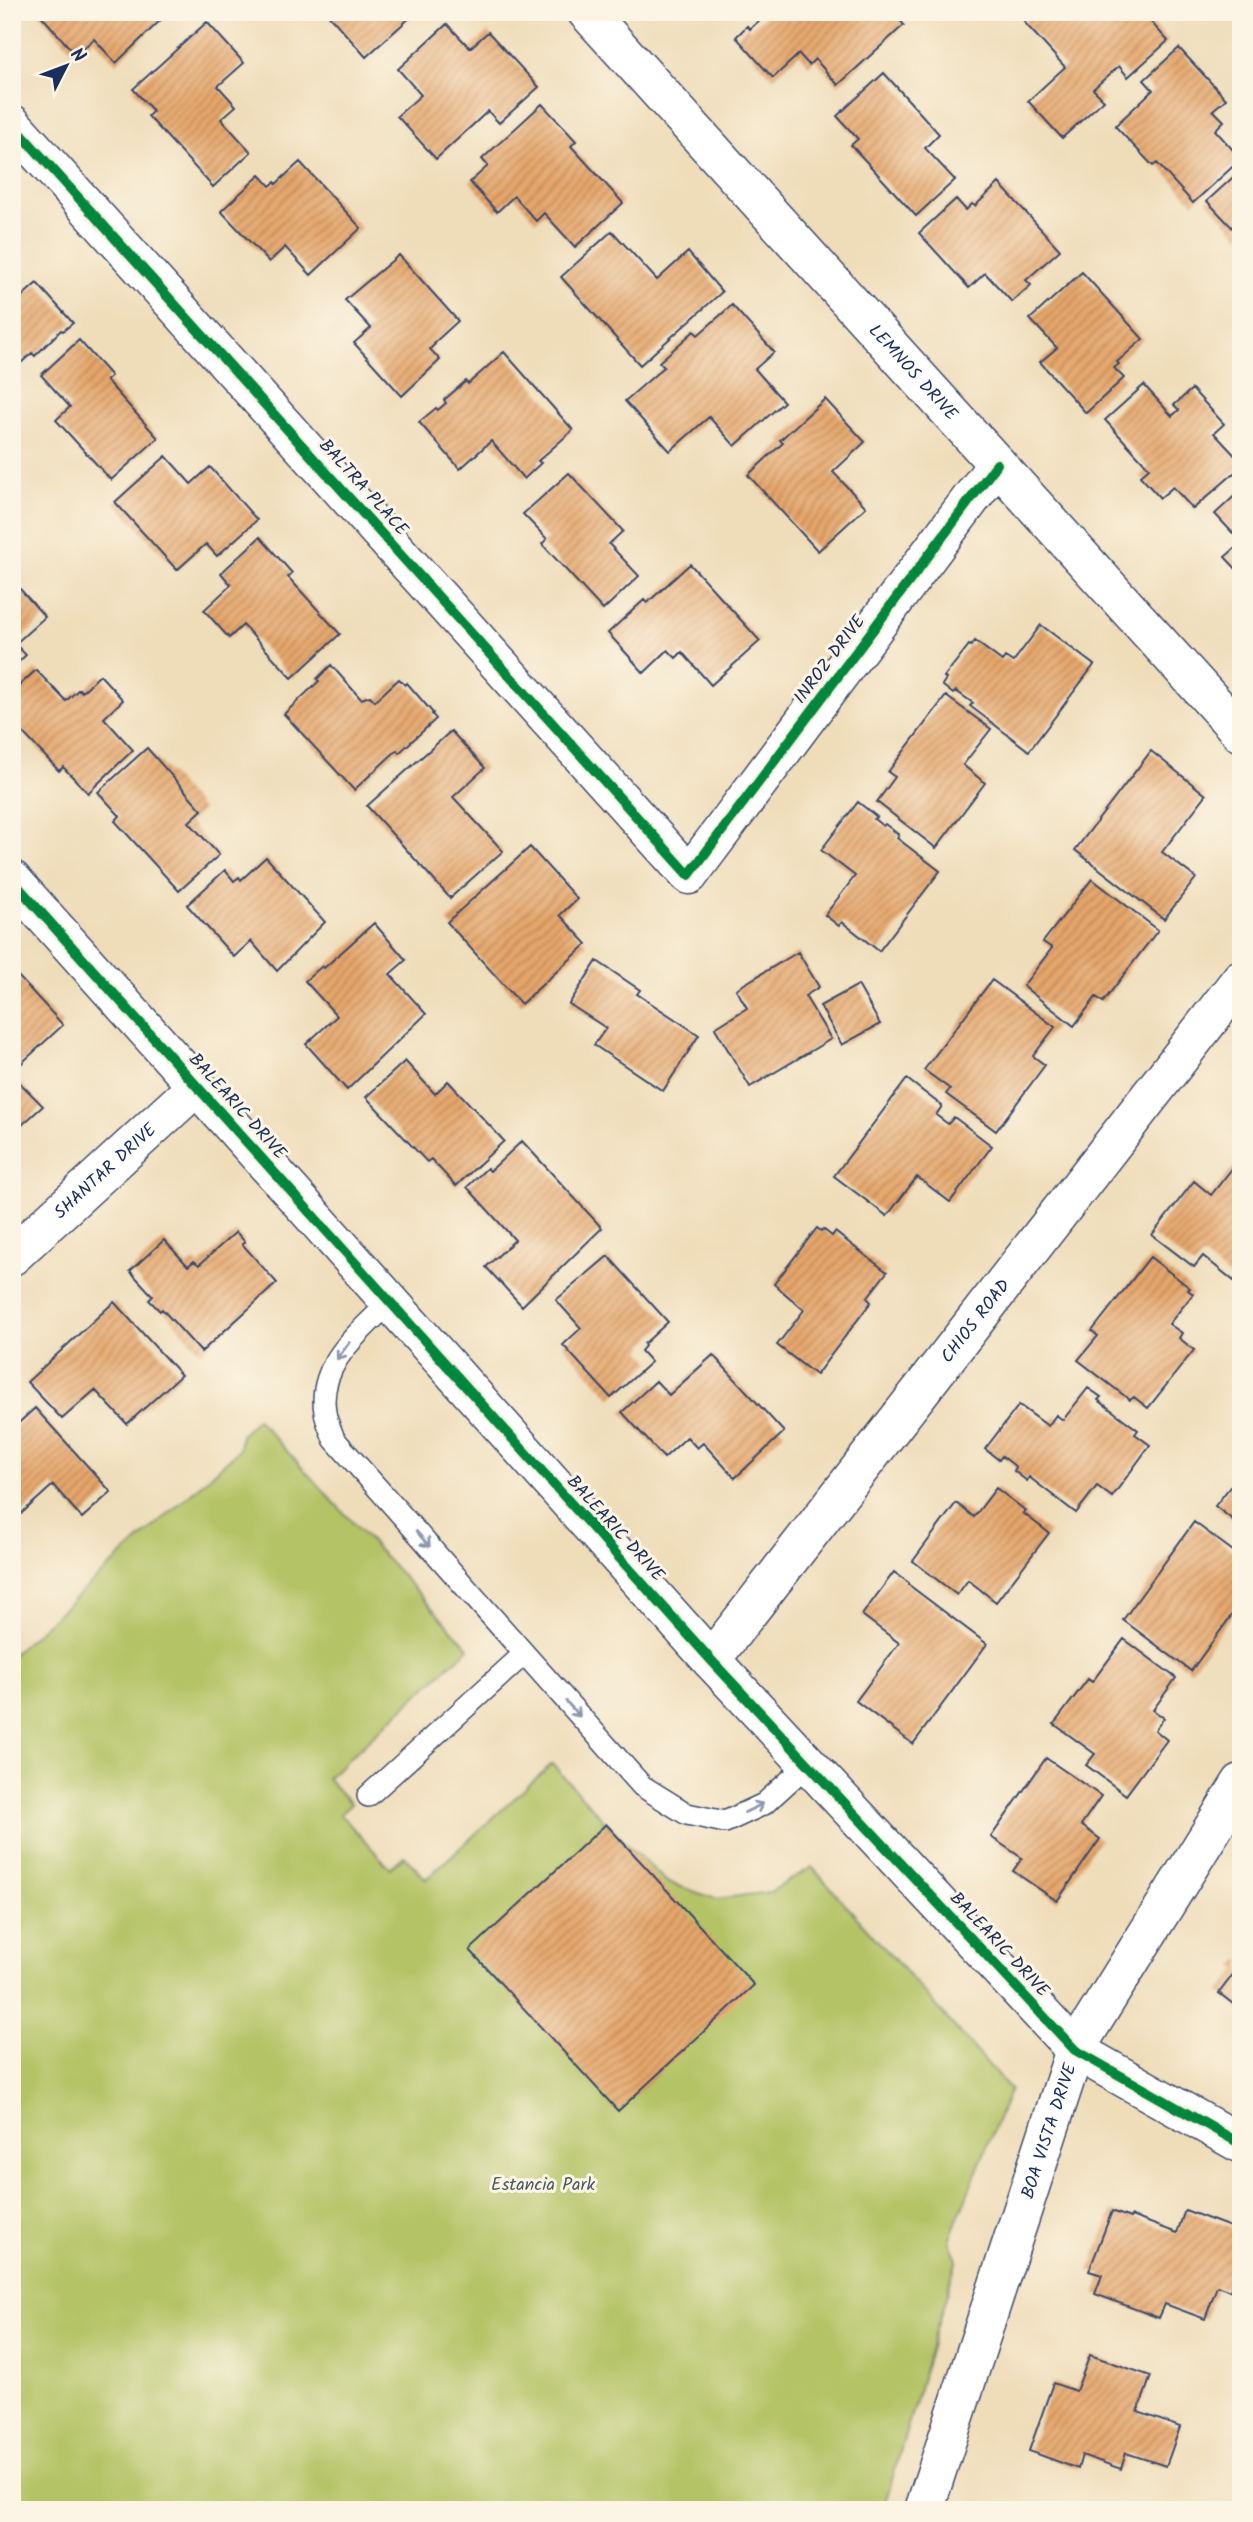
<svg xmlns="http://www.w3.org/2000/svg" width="1253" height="2522" font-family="Kalam,sans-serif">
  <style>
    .park { fill: #b4c365; stroke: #687962; stroke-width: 2 }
    .building { fill: url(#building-hatch) }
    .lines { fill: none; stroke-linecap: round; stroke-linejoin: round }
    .service-casing { stroke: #3b496c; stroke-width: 24 }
    .minor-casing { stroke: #3b496c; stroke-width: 41 }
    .service { stroke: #fff; stroke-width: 21 }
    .minor { stroke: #fff; stroke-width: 38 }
    .cycleway-casing { stroke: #fcf5e5; stroke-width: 15 }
    .cycleway { stroke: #00873e; stroke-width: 10 }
    .oneway { stroke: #8d97ae }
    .labels { text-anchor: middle; stroke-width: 6; stroke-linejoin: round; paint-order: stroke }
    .street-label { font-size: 18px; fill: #1b2f5e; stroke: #fcf5e5 }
    .park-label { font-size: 18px; fill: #495b60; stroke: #fcf5e5 }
  </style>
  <defs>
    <pattern id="building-hatch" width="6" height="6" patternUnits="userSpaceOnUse" patternTransform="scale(1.75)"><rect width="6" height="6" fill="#e6a66b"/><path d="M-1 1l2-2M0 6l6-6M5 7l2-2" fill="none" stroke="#ba885b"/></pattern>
  </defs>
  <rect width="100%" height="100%" fill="#fcf5e5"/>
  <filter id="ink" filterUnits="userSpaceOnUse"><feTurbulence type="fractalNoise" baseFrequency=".0143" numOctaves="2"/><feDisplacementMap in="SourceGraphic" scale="14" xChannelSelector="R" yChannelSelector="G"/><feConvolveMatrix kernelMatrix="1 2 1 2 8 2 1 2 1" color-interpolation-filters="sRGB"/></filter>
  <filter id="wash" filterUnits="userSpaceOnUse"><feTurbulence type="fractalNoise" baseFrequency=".00686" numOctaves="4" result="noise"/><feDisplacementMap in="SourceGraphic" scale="28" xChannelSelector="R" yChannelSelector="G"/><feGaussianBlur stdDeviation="1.57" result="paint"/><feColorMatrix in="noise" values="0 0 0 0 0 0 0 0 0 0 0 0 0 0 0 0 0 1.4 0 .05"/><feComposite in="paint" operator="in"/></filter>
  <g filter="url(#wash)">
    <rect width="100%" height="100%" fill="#efddba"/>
    <!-- park -->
    <path class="park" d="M257,1419L469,1648L327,1778L351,1804L340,1814L390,1868L404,1856L426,1879L552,1764L625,1843L667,1882L716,1899L770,1892L812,1867L1010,2089L949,2240L957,2259L883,2510H12V1655L239,1450L241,1435Z"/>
    <g id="blocks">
      <!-- building -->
      <path class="building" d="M38,12H163L166,15L116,63L94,39L76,55Z
        M326,12H413L414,14L366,57Z
        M765,12H863L865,14L868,12H893L904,25L838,85L815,59L809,65L799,54L773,78L736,37L747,26L750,29L765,15Z
        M1035,12H1142L1168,41L1128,77L1119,66L1093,89L1104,100L1062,138L1028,101L1065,67L1024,22Z
        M207,22L244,63L218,86L236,106L221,119L251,152L213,187L148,116L153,111L133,89Z
        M447,24L470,48L488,32L539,87L499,123L488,111L436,159L397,116L421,95L398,69Z
        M1179,48L1226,99L1213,110L1224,121L1215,130L1241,159L1193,203L1157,163L1153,166L1115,126L1153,90L1144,80Z
        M884,73L939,134L925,148L955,180L916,216L851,145L858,139L837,116Z
        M542,104L576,141L571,146L623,203L575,247L544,213L536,221L514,196L497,212L470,182L488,166L482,159Z
        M300,162L361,228L311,275L285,247L269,262L221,211L260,175L270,186L275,182L276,184Z
        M1241,170V237L1207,201Z
        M999,183L1060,250L1026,280L1031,285L1012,302L985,273L969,288L919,233L956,199L966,210L972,204L975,206Z
        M612,231L657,280L688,252L722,292L640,365L561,277Z
        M399,255L458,321L434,343L435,344L430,349L440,360L402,396L354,343L371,328L345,300Z
        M1082,272L1143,339L1117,362L1119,364L1114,368L1124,378L1086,413L1040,362L1057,348L1030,319Z
        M37,283L73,323L63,331L61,330L35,356L32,353L12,371V305Z
        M732,305L774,352L755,369L784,402L735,446L709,417L670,451L625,401L664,367L659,362L694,331L698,335Z
        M79,340L111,376L106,380L158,438L111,480L56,420L70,407L41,375Z
        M504,352L573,430L538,461L541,463L524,479L491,441L460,469L419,422L436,408L438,410L446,403L444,400L466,381L468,384Z
        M1144,385L1172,416L1179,410L1174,405L1192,389L1224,424L1214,433L1241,462V467L1193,509L1173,487L1160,498L1140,476L1149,468L1105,420Z
        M825,399L865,442L833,472L866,507L818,551L748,475L783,443L780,440Z
        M166,456L191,484L210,467L257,520L217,556L206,544L177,570L115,502Z
        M569,473L623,531L609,544L639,576L603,610L542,544L547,539L523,514Z
        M1241,490V542L1215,514Z
        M260,537L292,573L288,577L340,634L292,678L243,625L229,638L204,610L231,585L221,573Z
        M1241,543V574L1225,557Z
        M690,564L760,641L711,685L682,652L676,658L668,650L644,673L608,633L644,600L647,603Z
        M12,580L45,617L15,644L26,655L12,668Z
        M1041,625L1094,665L1029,751L970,706L973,703L956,691L953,694L942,685L946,679L944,677L969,645L971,646L975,641L1002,661L1005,657L1013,662Z
        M331,665L361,699L370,696L375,701L399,679L405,685L407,683L433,713L432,714L436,719L399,753L397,750L354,790L284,714L319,681L317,679Z
        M36,670L66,701L79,689L82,692L100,675L123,700L104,718L133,750L88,793L63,767L59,771L12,721V692Z
        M946,696L991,729L963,765L985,783L936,848L877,802L895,777L888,772Z
        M451,731L485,768L453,797L503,851L450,898L367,806Z
        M147,748L202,810L189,822L219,855L179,891L115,821L120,816L98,792Z
        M1151,751L1206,795L1162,852L1196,878L1164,919L1075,850Z
        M858,802L877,817L874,819L883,826L885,824L899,835L897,838L940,871L879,951L842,922L839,926L825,915L855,876L821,850Z
        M530,847L577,899L560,915L587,944L521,1004L447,922Z
        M266,857L325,922L277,971L251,941L234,957L187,905L225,870L234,881L239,877L241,880Z
        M1092,879L1158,930L1103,1002L1096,997L1074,1026L1023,986L1052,948L1043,942Z
        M374,923L406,960L390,974L426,1014L347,1090L306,1044L337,1016L305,981L322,966L324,968Z
        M798,952L819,987L805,996L831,1039L750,1087L715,1028L747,1008L736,989Z
        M597,961L640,990L637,994L699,1035L663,1091L594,1045L606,1028L569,1004Z
        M17,975L63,1025L12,1072V979Z
        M992,980L1055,1027L1033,1056L1045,1065L996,1131L946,1094L950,1089L924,1070Z
        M858,985L880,1024L842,1045L820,1006Z
        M405,1061L435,1094L448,1081L504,1141L456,1186L431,1159L427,1162L366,1097Z
        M12,1075L43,1106L12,1134Z
        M907,1079L942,1106L936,1115L948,1124L954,1117L992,1146L950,1202L917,1177L887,1216L834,1176Z
        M522,1141L602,1228L522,1306L486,1267L515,1240L467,1187L487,1168L490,1171Z
        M1235,1165L1241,1170V1272L1234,1281L1203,1256L1194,1267L1152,1235L1194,1181L1211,1195Z
        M817,1228L821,1231L823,1229L832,1236L835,1232L887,1272L867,1298L871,1302L816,1375L777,1345L804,1310L774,1284Z
        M236,1232L245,1242L242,1244L277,1283L201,1352L162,1309L160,1311L149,1300L153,1296L130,1271L164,1240L188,1266L194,1261L199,1265Z
        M608,1256L668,1322L644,1344L645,1346L641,1351L651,1362L611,1398L563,1345L581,1328L556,1300Z
        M1150,1257L1190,1288L1188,1290L1193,1294L1169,1324L1182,1333L1179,1338L1194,1350L1148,1408L1134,1397L1130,1400L1078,1360L1098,1336L1092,1331Z
        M114,1302L181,1375L127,1424L95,1390L62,1419L27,1382Z
        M713,1355L784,1432L735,1478L703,1443L697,1448L687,1437L664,1458L622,1412L656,1381L669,1395Z
        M1088,1388L1101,1397L1098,1400L1138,1430L1135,1434L1150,1445L1112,1497L1097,1486L1076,1513L1029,1477L1027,1481L1014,1471L1016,1467L1002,1456L999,1460L985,1449L1019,1405L1048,1426L1056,1415L1063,1420Z
        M35,1408L111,1492L82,1518L53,1485L12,1522V1429Z
        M1241,1473V1526L1215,1506Z
        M996,1488L1026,1511L1023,1513L1049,1533L996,1602L968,1580L957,1595L913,1561L956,1503L974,1517Z
        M1194,1522L1241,1557V1617L1234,1612L1191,1671L1123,1620Z
        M894,1572L909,1583V1585L987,1644L913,1744L856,1701L899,1643L862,1615Z
        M1124,1639L1176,1678L1153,1710L1164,1718L1155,1730L1167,1740L1126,1795L1086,1765L1095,1754L1054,1724L1088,1679L1092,1682Z
        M1046,1758L1101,1796L1081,1825L1100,1839L1057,1901L1013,1871L1022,1858L991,1837Z
        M606,1824L754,1985L618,2111L470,1950Z
        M1241,1958V2010L1219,1993L1237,1969L1234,1966Z
        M1185,2210L1241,2231V2262L1230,2291L1217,2286L1205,2319L1165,2304L1159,2318L1095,2294L1102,2275L1089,2271L1112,2211L1130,2218L1131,2216L1177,2233Z
        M1090,2355L1151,2376L1138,2412L1180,2427L1166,2466L1126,2453L1121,2469L1082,2455L1078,2469L1029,2451L1053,2383L1076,2391Z"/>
    </g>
  </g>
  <g filter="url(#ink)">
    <use href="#blocks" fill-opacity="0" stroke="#3b496c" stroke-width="2"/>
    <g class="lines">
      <!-- service casing -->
      <g class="service-casing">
        <path id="service" d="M390,1302C360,1332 317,1364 325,1412C326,1421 331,1430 334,1439L642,1786L687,1814L725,1822L764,1804L808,1764
          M368,1796L524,1654"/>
      </g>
      <!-- minor casing -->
      <g class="minor-casing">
        <g id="minor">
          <path id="s1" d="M587,12L1241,733"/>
          <path d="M12,124L689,875L997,464"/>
          <path d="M12,880L711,1660L1075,2050L1241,2144"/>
          <path id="s2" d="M12,1256L197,1086"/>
          <path id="s3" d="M711,1660L1241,979"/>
          <path id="s4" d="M924,2510L1075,2050L1241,1783"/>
        </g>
      </g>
      <!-- service -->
      <use href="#service" class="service"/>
      <!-- minor -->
      <use href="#minor" class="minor"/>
      <!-- cycleway casing -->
      <g class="cycleway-casing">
        <path id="cycleway" d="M12,124L689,875L997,464
          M12,880L711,1660L1075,2050L1241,2144"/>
      </g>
      <!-- cycleway -->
      <use href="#cycleway" class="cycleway"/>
    </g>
    <!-- one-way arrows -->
    <defs><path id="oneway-shaft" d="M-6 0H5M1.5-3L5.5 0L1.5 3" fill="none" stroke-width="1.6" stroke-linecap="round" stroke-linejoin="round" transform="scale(1.75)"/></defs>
    <g class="oneway">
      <use href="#oneway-shaft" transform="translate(343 1351) rotate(126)"/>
      <use href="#oneway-shaft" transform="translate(423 1539) rotate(49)"/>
      <use href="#oneway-shaft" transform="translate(573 1709) rotate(48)"/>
      <use href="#oneway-shaft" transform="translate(754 1808) rotate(-26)"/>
    </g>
  </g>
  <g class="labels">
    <!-- street labels -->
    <g class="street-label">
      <text dy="6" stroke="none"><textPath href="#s1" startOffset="486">LEMNOS DRIVE</textPath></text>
      <text transform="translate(364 487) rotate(48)" y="6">BALTRA PLACE</text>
      <text transform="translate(829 659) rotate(-53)" y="6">INROZ DRIVE</text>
      <text transform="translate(238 1106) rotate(48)" y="6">BALEARIC DRIVE</text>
      <text dy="6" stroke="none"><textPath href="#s2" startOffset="126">SHANTAR DRIVE</textPath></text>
      <text dy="6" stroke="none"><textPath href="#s3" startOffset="430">CHIOS ROAD</textPath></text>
      <text transform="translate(616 1528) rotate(48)" y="6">BALEARIC DRIVE</text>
      <text transform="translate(1000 1944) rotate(47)" y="6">BALEARIC DRIVE</text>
      <text dy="6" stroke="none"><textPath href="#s4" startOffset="399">BOA VISTA DRIVE</textPath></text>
    </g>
    <!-- park labels -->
    <g class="park-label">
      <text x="543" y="2190">Estancia Park</text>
    </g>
  </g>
  <!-- margin -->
  <rect width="1253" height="2522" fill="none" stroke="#fcf5e5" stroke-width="42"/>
  <!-- north arrow -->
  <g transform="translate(66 66) rotate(48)" stroke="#fcf5e5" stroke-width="5" paint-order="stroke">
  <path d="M0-5L12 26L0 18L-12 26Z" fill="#1b2f5e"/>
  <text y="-10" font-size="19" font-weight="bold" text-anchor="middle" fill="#1b2f5e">N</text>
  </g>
</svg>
